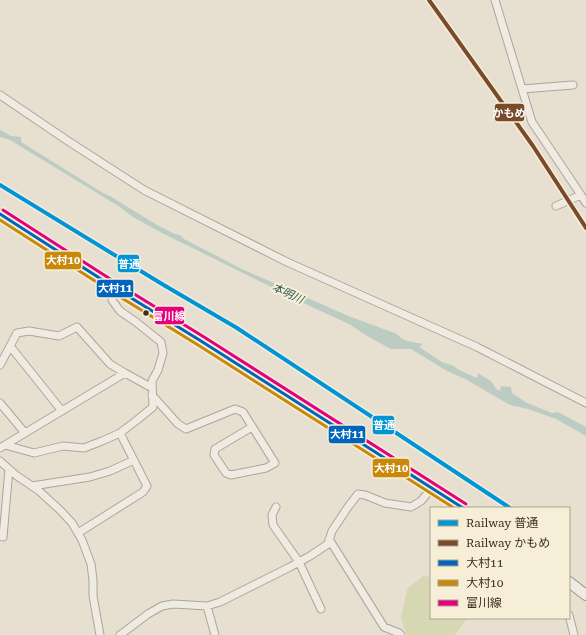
<svg xmlns="http://www.w3.org/2000/svg" width="586" height="635" font-family="'Roboto Serif','Noto Sans JP',serif">
  <style>
    .green { fill: #d6d7b3 }
    .water { fill: #bcccc2 }
    .lines { fill: none; stroke-linecap: round; stroke-linejoin: round }
    .street-casing { stroke: #ada599; stroke-width: 9 }
    .secondary-casing { stroke: #9c958a; stroke-width: 12 }
    .street { stroke: #efebe3; stroke-width: 7 }
    .secondary { stroke: #efebe3; stroke-width: 10 }
    .bus-1-casing { stroke: #f7eed8; stroke-width: 6 }
    .bus-2-casing { stroke: #f7eed8; stroke-width: 6 }
    .bus-3-casing { stroke: #f7eed8; stroke-width: 6 }
    .bus-1 { stroke: #0065bd; stroke-width: 3 }
    .bus-2 { stroke: #c88808; stroke-width: 3 }
    .bus-3 { stroke: #e5007d; stroke-width: 3 }
    .rail-1-casing { stroke: #f7eed8; stroke-width: 7 }
    .rail-2-casing { stroke: #f7eed8; stroke-width: 7 }
    .rail-1 { stroke: #0095d9; stroke-width: 4 }
    .rail-2 { stroke: #7a4b2a; stroke-width: 4 }
    .bus-dot { fill: #3d2e20; stroke: #f7eed8; stroke-width: 1.5 }
    .labels { text-anchor: middle; stroke-width: 4; stroke-linejoin: round; paint-order: stroke }
    .water-label { font-size: 11px; font-style: italic; fill: #2f5d5a; stroke: #f7eed8 }
    .line-badge { stroke: #f7eed8; stroke-width: 1.5 }
    .badge-label { font-size: 11px; text-anchor: middle; font-weight: bold; fill: #fff }
  </style>
  <rect width="100%" height="100%" fill="#e7e0d1"/>
  <!-- green -->
  <path class="green" d="M423,576L431,577V618H465L466,620L455,635H407L401,618L407,589Z"/>
  <!-- water -->
  <path class="water" d="M0,130L11,136L21,137V142L103,193L110,196L157,225L175,234L180,235L184,239L242,269L346,315L397,334C403,342 414,342 423,344L419,347L442,362L454,366L457,369L477,378L478,373L492,382L496,389L500,391L501,386L511,387L512,393L527,403L552,413L558,412L586,427V436L556,419L528,409L510,405L467,380L447,371L411,349H391L367,336L349,324L314,308L162,233L133,217L120,207L10,140L0,137Z"/>
  <g class="lines">
    <!-- street casing -->
    <g class="street-casing">
      <path id="street" d="M495,0L532,122L581,195L556,206
        M522,89L573,85
        M0,95L68,141L144,190L287,262L477,347L586,403
        M581,195L586,203
        M10,346L62,411
        M0,365L17,333L29,331L59,336L77,327L110,364L125,373
        M152,395L178,424L186,429L235,409L243,412L275,463L266,468L231,475L226,473L214,455L215,449L252,427
        M0,403L25,433
        M5,445L125,373L152,388
        M0,448L5,445L34,453L63,446L84,448L102,441L120,433L137,420L153,407L152,381L158,370L163,353L161,342L136,322L120,311L112,300L115,288
        M0,461L17,476L38,490L60,510L72,523L82,540L91,564L93,580V596L100,635
        M32,486L90,477L110,471L134,460
        M276,507L272,515L273,525L299,562L321,609
        M78,533L143,492L147,486L120,433
        M3,537L9,469
        M329,539L384,627L399,633L401,635
        M207,606L215,635
        M569,615L574,635
        M120,635L148,614L162,606L173,604L207,606L220,602L290,567L310,556L328,544L332,531L348,507L358,494L365,495L385,503L411,507L421,501L432,488"/>
    </g>
    <!-- secondary casing -->
    <g class="secondary-casing">
      <path id="secondary" d="M0,214L115,288L201,341L463,508
        M569,582L586,595"/>
    </g>
    <!-- street -->
    <use href="#street" class="street"/>
    <!-- secondary -->
    <use href="#secondary" class="secondary"/>
    <!-- bus-1 casing -->
    <g class="bus-1-casing">
      <path id="bus-1" d="M0,214L115,288L201,341L463,508"/>
    </g>
    <!-- bus-2 casing -->
    <g class="bus-2-casing">
      <path id="bus-2" d="M0,220L112,292L198,345L454,508"/>
    </g>
    <!-- bus-3 casing -->
    <g class="bus-3-casing">
      <path id="bus-3" d="M3,210L118,284L204,337L466,504"/>
    </g>
    <!-- bus-1 -->
    <use href="#bus-1" class="bus-1"/>
    <!-- bus-2 -->
    <use href="#bus-2" class="bus-2"/>
    <!-- bus-3 -->
    <use href="#bus-3" class="bus-3"/>
    <!-- rail-1 casing -->
    <g class="rail-1-casing">
      <path id="rail-1" d="M0,185L162,284L237,328L510,508"/>
    </g>
    <!-- rail-2 casing -->
    <g class="rail-2-casing">
      <path id="rail-2" d="M429,0L533,146L586,228"/>
    </g>
    <!-- rail-1 -->
    <use href="#rail-1" class="rail-1"/>
    <!-- rail-2 -->
    <use href="#rail-2" class="rail-2"/>
  </g>
  <!-- markers -->
  <circle class="bus-dot" cx="146" cy="313" r="3.5"/>
  <g class="labels">
    <!-- water labels -->
    <g class="water-label">
      <text transform="translate(288 293) rotate(25)" y="4">本明川</text>
    </g>
  </g>
  <g class="line-badge">
    <rect x="494" y="103" width="31" height="19" rx="4" fill="#7a4b2a"/>
    <rect x="44" y="251" width="38" height="19" rx="4" fill="#c88808"/>
    <rect x="117" y="254" width="23" height="19" rx="4" fill="#0095d9"/>
    <rect x="96" y="279" width="38" height="19" rx="4" fill="#0065bd"/>
    <rect x="154" y="306" width="31" height="19" rx="4" fill="#e5007d"/>
    <rect x="372" y="415" width="23" height="20" rx="4" fill="#0095d9"/>
    <rect x="328" y="425" width="38" height="19" rx="4" fill="#0065bd"/>
    <rect x="372" y="458" width="38" height="20" rx="4" fill="#c88808"/>
  </g>
  <g class="badge-label">
    <text x="509" y="117">かもめ</text>
    <text x="63" y="264">大村10</text>
    <text x="129" y="268">普通</text>
    <text x="115" y="292">大村11</text>
    <text x="169" y="320">富川線</text>
    <text x="384" y="429">普通</text>
    <text x="347" y="438">大村11</text>
    <text x="391" y="472">大村10</text>
  </g>
  <!-- legend -->
  <rect x="430" y="507" width="140" height="112" fill="#f7eed8" stroke="#ada18e"/>
  <rect x="438" y="520" width="20" height="6" fill="#0095d9" stroke="#ada18e"/>
  <text x="466" y="527" font-size="12" fill="#3d2e20">Railway 普通</text>
  <rect x="438" y="540" width="20" height="6" fill="#7a4b2a" stroke="#ada18e"/>
  <text x="466" y="547" font-size="12" fill="#3d2e20">Railway かもめ</text>
  <rect x="438" y="560" width="20" height="6" fill="#0065bd" stroke="#ada18e"/>
  <text x="466" y="567" font-size="12" fill="#3d2e20">大村11</text>
  <rect x="438" y="580" width="20" height="6" fill="#c88808" stroke="#ada18e"/>
  <text x="466" y="587" font-size="12" fill="#3d2e20">大村10</text>
  <rect x="438" y="600" width="20" height="6" fill="#e5007d" stroke="#ada18e"/>
  <text x="466" y="607" font-size="12" fill="#3d2e20">富川線</text>
</svg>
